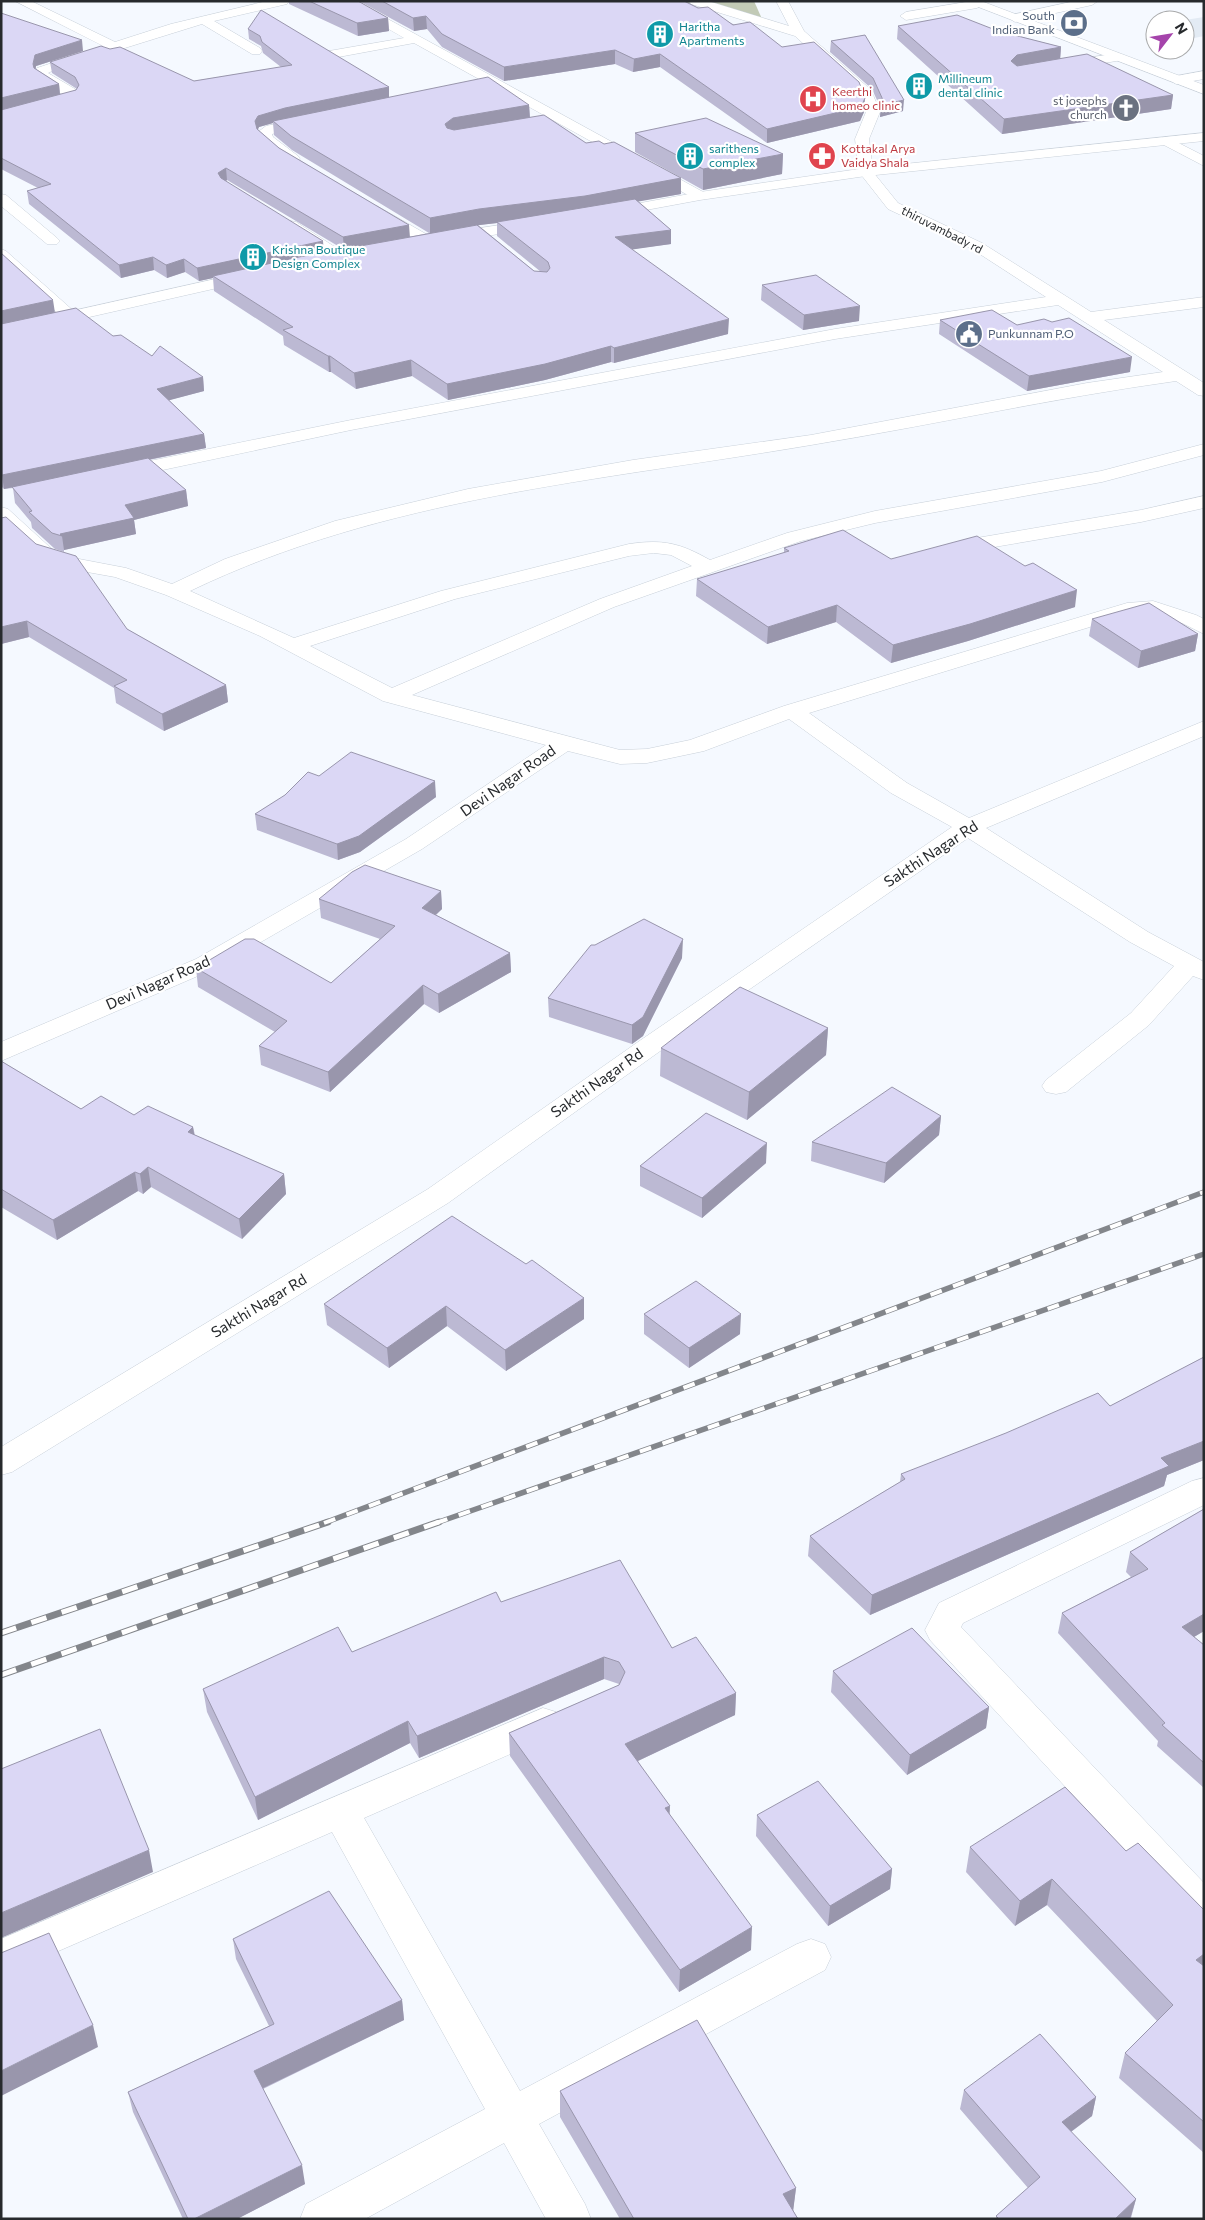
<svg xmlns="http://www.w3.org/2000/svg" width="1205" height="2220" font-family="Commissioner,sans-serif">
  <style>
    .built { fill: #e3ebf4 }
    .green { fill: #c2cab6 }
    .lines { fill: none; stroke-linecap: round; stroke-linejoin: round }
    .minor-casing { stroke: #c8d0d9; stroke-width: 1 }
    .tertiary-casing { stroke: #c8d0d9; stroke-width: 1 }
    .primary-casing { stroke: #c8d0d9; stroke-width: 1 }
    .minor { fill: #fff; fill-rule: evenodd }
    .tertiary { fill: #fff; fill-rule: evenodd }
    .primary { fill: #fff; fill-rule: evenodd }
    .rail-far1-casing { stroke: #83868b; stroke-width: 5.5 }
    .rail-casing { stroke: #83868b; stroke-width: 7 }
    .rail-far1 { stroke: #fff; stroke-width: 4; stroke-dasharray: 12; stroke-linecap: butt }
    .rail { stroke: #fff; stroke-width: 5; stroke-dasharray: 16; stroke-linecap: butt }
    .wall { fill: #bcb9d3; fill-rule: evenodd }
    .shaded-wall { fill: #9996ac }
    .building { fill: #dbd7f5; stroke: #9996ac }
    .labels { text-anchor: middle; stroke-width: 4.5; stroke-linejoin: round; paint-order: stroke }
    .far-service-label { font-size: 12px; fill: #4e5e75; stroke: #fff; text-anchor: end }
    .far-culture-label { font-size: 12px; fill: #0d838f; stroke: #fff; text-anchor: start }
    .far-health-label { font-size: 12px; fill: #be3a42; stroke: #fff; text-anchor: start }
    .far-worship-label { font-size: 12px; fill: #5b616d; stroke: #fff; text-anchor: end }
    .far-street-label { font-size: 12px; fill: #272a2d; stroke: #fff }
    .street-label { font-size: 15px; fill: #272a2d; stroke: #fff }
  </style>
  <rect width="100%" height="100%" fill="#f5f9ff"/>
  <!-- built -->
  <path class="built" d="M1204,17V36L1185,40V20Z"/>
  <!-- green -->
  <path class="green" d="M679,1H754L762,19Z"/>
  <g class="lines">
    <!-- minor casing -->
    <g class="minor-casing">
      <path id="minor" d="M15,1H31L115,42L171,24L267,1H289L287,4L214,21L260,48L262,51L260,54H252L202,24L54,70L48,73L75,89L79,97L77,100L1,120V112L65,96L37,78L36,75L37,68L103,46Z
        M340,1H355L705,193L707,196L705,199H695L414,43L333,58L329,57L327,54L329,51L404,38Z
        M689,1H708L789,26L776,1H788L804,31L871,90L880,112L869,139L873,172L898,203L982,243L1091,312L1204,297V307L1104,320L1204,383V396L1198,395L1176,381C1053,398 933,425 811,445C599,481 385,497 190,591L294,638L441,591L629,544C663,539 680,543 710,560L787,533L875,511L1101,471L1204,444V455L1102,482L875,523L801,541L614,607L412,695L620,750L647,749L690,740L784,706L1127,603L1153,601L1196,615L1204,619V634L1182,623L1151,613L1129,615L809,713L907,783L969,818L1204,721V736L986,828L1148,932L1204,962V980L1193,976L1149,1025L1066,1092L1056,1094L1046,1092L1042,1086L1046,1080L1131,1013L1174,966L1130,942L968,838L656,1054L448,1203L12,1472L1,1475V1447L428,1189L638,1042L952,827L891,793L789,719L704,751L647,763L620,764L568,751L422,849L214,969L1,1061V1042L196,959L406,839L546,745L383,701L260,636L166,595L115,577L76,570L40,559L1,523V507L8,509L54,551L79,559L126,568L172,584L225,559L335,521L468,489L633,460L811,435L1087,383L1163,372L1058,305L835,339L351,430L120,479L113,477L111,473L113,469L120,467L351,420L835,329L1046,297L972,249L888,209L859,172L855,139L866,112L860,95L795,36L691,4ZM654,553L671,555L692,566L600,599L392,688L310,646L455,599L629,556Z
        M972,1H981L983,4L977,8L906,20L900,16L906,12Z
        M1075,1H1098L1092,5L1015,22L1009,18L1011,15Z
        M1118,53L1124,57L1122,60L1063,70L1057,66L1063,62Z
        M1204,71V79L1176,84L1170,80L1171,77Z
        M309,117L316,121L314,124L272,134L273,137L298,156L300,159L298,162H288L259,139L258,132L266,126Z
        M1167,137L1204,156V166L1162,144L1160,141L1162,138Z
        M1,194L6,195L57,238L60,241L57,244H47L1,206Z
        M377,206L433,238L436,241L433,244H423L372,213L370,210L372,207Z
        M291,221L296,222L352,258L349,261H339L286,228L284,225L286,222Z
        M1,249L6,251L77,314L79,317L77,320H65L1,262Z
        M1204,496V508L1141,522L965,552L958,550L955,546L958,542L965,540L1141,510Z
        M1204,1478V1505L963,1623L961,1627L1204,1883V1927L1190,1922L930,1640L925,1630L939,1603L1192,1481Z
        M543,1708L556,1712L561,1723L556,1734L364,1818L520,2091L797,1944L811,1939L825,1944L831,1957L825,1970L539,2124L585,2204L591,2219H546L504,2143L365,2219H300L306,2204L485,2109L332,1832L1,1976V1939Z"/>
    </g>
    <!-- tertiary casing -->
    <g class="tertiary-casing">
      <path id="tertiary" d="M1204,133V141L866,176L700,200L608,217L603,216L601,213L603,210L608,209L700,192L866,168Z
        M533,220L538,221L540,224L538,227L447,243L442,241L439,238L442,235L447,233Z
        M251,271L257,273L259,276L257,279L1,337V327Z"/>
    </g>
    <!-- primary casing -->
    <g class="primary-casing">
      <path id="primary" d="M963,1H981L1204,85V94Z"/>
    </g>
    <!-- minor -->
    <use href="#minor" class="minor"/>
    <!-- tertiary -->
    <use href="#tertiary" class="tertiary"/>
    <!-- primary -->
    <use href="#primary" class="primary"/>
    <!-- rail-far1 casing -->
    <g class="rail-far1-casing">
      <path id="rail-far1" d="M324,1523L1204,1192
        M436,1523L1204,1254"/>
    </g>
    <!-- rail casing -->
    <g class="rail-casing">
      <path id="rail" d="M1,1633L328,1522
        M1,1675L439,1522"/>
    </g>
    <!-- rail-far1 -->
    <use href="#rail-far1" class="rail-far1"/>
    <!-- rail -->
    <use href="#rail" class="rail"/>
  </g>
  <!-- wall -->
  <path class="wall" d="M289,1H358L388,18L389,31L358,36L289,4Z
    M359,1H684L782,47L864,112L860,121L767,143L660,67L633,72L615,64L504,81L442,47L427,29L414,31Z
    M1,13L83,51L36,66V69L59,84L60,95L76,90L77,89L52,73L50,62L194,81L281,67L263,53L261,46L249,39L248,29L389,87V97L529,105L530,117L586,143L681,194L638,201L671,230V244L632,249L728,334L614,363L611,362L545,380L448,400L412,376L356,389L331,372H329L284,345L283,336L214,291L213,278L199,281L185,272L167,278L154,270L121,278L29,204L27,191L38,188L1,169ZM273,123L274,135L292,150L429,233L409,237V225L279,148L258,130L259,127ZM227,180L343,249L324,252L226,181ZM497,223V236L541,272L534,271L478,225Z
    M898,26L998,31L1061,47L1060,59L1173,95L1171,109L1002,134L897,39Z
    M865,35L903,111L880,117L881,109L872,89L830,52L831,41Z
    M635,133L783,154L782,174L703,190L635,152Z
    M1,253L55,313L113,336L152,356L203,377L204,391L169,400L204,434L206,448L149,460L186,490L188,506L134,520L136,534L64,550V552L55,549L32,528L31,522L15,503L13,488L4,489L1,486Z
    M762,285L859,321L803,330L761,300Z
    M940,320L1017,325L1052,322L1130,372L1027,391L939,334Z
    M1,518L127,629L226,685L228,702L164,731L116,703L114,688L29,637L1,644Z
    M784,548L891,559L1075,607L968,641L891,663L836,622L767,644L696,596L697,579L784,553Z
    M1092,619L1198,634L1195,651L1138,668L1089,636Z
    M319,776L436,797L360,852L338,860L257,830L255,814Z
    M441,891L442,909L436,915L510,953L511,972L439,1013L424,1004L330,1092L261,1065L259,1046L275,1032L198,987L196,968L331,983L380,939L321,918L319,899Z
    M682,958L643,1036L632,1044L549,1017L548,998Z
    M828,1028L826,1055L747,1120L660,1076L661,1048Z
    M1,1061L81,1109L134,1115L193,1127L195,1135L284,1174L286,1194L242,1239L151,1187L143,1194L138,1191L57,1240L1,1207Z
    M941,1116L939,1135L884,1183L811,1161L812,1142Z
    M766,1163L702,1218L640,1186V1166Z
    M526,1264L584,1298V1319L506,1371L447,1326L389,1368L327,1325L324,1304Z
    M644,1314L740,1334L689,1368L644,1334Z
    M1204,1357V1460L1167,1475L1164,1486L870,1615L808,1556L810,1536L900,1482L901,1474L1110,1406Z
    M1204,1509V1631L1194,1637L1204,1645V1788L1157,1746L1158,1741L1058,1633L1062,1613L1131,1577L1126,1572L1130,1552Z
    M501,1602L672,1648L736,1693L735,1715L638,1761L751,1950L679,1992L510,1756L509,1733L619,1685V1684L604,1679L419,1758L410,1743L258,1820L207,1712L203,1689L352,1652Z
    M833,1671L989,1707L986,1728L907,1775L831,1692Z
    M757,1815L892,1869L890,1889L828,1926L756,1836Z
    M970,1847L1126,1851L1204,1910V2153L1119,2078L1125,2053L1157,2021L1047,1905L1015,1926L966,1872Z
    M233,1939L402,2000L404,2020L263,2089L305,2184L237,2219H183L133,2112L128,2092L269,2026L236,1959Z
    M964,2090L1096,2097L1092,2116L1071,2132L1136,2199L1131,2218L996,2219V2216L1028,2188L960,2109Z
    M560,2091L796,2188L793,2210L798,2219H620L560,2117Z"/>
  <!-- shaded-wall -->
  <path class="shaded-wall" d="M426,16L427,29L414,31L413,18Z
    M388,18L389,31L358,36L357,23Z
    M82,40L83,51L36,66L34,75L33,64L35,55Z
    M1061,47L1060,61L1016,68L1011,61L1017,55Z
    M615,50V64L504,81V67Z
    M660,54V67L633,72L634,59Z
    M59,84L60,95L1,110V98Z
    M389,87V99L273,121V123L259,127L256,132L255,121L258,116L285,108Z
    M1173,95L1171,109L1002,134L1004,119Z
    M865,98L864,112L860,121L767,143V129Z
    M904,100L903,111L880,117L881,105Z
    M529,105L530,120L445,139V124L453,118Z
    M783,154L782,174L703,190V169Z
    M226,168L227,180L219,186L218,173Z
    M681,178V194L585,211L497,222V223L480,225L430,234V218L479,209Z
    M409,225L410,238L344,250L343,237Z
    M671,230V244L615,252V237Z
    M323,241L324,254L213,276V278L199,281L197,268Z
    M153,257L154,270L121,278L119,265Z
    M184,259L185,272L167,278L166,265Z
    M53,300L55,313L1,325V311Z
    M860,306L859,321L803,330L804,315Z
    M729,319L728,334L614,363V348Z
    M611,346V362L545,380L448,400L447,384Z
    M328,356H330L331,372H329Z
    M1132,357L1130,372L1027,391L1029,376Z
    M411,360L412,376L356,389L354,373Z
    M203,377L204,391L159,403L157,389Z
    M204,434L206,448L4,489L2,475Z
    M186,490L188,506L134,520L136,534L64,550L62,536L60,534L125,505Z
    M1077,590L1075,607L968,641L891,663L893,645Z
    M837,605L836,622L767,644L768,627Z
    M27,621L29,637L1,644V627Z
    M1198,634L1195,651L1138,668L1141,651Z
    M226,685L228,702L164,731L162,714Z
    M435,781L436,797L360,852L338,860L337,844Z
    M441,891L442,909L423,926L422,908Z
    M683,939L682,958L643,1036L632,1044V1025Z
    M510,953L511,972L439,1013L438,994Z
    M423,985L424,1004L330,1092L328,1072Z
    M828,1028L826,1055L747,1120L749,1092Z
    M941,1116L939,1135L884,1183L886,1163Z
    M193,1127L196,1147L188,1132Z
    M767,1143L766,1163L702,1218V1198Z
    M148,1167L151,1187L143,1194L140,1174Z
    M135,1172L138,1191L57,1240L53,1220Z
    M284,1174L286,1194L242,1239L239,1219Z
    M584,1298V1319L506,1371L505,1350Z
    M446,1306L447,1326L389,1368L387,1348Z
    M741,1314L740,1334L689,1368V1348Z
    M1204,1441V1460L1167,1475L1164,1486L870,1615L872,1595L1161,1458Z
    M1204,1614V1631L1177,1647L1182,1627Z
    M604,1657V1679L419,1758L417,1736Z
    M736,1693L735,1715L625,1767V1744Z
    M989,1707L986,1728L907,1775L910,1755Z
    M408,1721L410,1743L258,1820L255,1797Z
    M670,1806L669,1828L665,1808Z
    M149,1850L153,1872L1,1938V1913Z
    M892,1869L890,1889L828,1926L830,1906Z
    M1052,1879L1047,1905L1015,1926L1020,1901Z
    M752,1927L751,1950L679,1992L680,1970Z
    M1204,1954V1974L1196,1960Z
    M402,2000L404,2020L257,2091L254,2071Z
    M93,2025L98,2047L1,2096V2071Z
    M1096,2097L1092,2116L1057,2142L1062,2122Z
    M302,2165L305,2184L237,2219H194Z
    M796,2188L793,2212L783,2194Z
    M1136,2199L1130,2219H1115Z"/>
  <!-- building -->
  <path class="building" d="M309,1H358L388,18L357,23Z
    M382,1H684L698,8L708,7L733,25L750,22L782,47L814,42L859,82L865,98L861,107L767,129L660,54L634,59L615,50L504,67L442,34L426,16L413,18Z
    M261,10L389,87L285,108L258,116L255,121L257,129L279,148L409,225L343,237L226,168L218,173L221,178L323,241L197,268L184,259L166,265L153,257L119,265L27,191L51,184L1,158V110L76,90L79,85L75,77L50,62L101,46L110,49L120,47L194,81L292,65L262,42L260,36L248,29Z
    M1,13L82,40L35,55L33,64L34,68L59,84L1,98Z
    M957,15L998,31L1061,47L1017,55L1011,61L1017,66L1087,54L1173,95L1004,119L898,26Z
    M865,35L904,100L881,105L883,100L873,78L831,41Z
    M488,77L529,105L453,118L445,124L447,128L454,130L544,115L586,143L599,141L604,144L614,142L681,178L585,196L479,209L430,218L291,136L273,121Z
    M706,118L783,154L703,169L635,133Z
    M635,199L671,230L615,237L729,319L614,348L611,346L545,364L447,384L411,360L354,373L330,356H328L283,330L293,327L213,276L299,257L477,225L534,271L547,272L550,268L548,262L497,222Z
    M1,253L53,300L1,311Z
    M816,275L860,306L804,315L762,285Z
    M76,308L113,336L121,335L152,356L160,346L203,377L157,389L204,434L2,475L1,324Z
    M992,310L1017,325L1044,319L1052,322L1069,318L1132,357L1029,376L940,320Z
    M148,458L186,490L125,505L134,518L60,534L62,536L52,533L29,512L32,511L12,487Z
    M6,517L36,544L76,556L127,629L226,685L162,714L114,686L127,680L27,621L1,627V518Z
    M843,530L891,559L977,536L1025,566L1033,563L1077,590L970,624L893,645L837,605L768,627L697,579L789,551L784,548Z
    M1149,603L1198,634L1141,651L1092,619Z
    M351,752L435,781L359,836L337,844L255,814L285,795L308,772L319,776Z
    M365,865L441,891L422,908L510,953L438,994L423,985L328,1072L259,1046L287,1021L196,968L245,939H254L331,983L395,926L319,899L352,872Z
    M644,919L683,939L643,1017L632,1025L548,998L591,945H595Z
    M740,987L828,1028L749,1092L661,1048Z
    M1,1061L81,1109L101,1096L134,1115L148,1106L193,1127L188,1132L284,1174L239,1219L148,1167L140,1174L135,1172L53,1220L1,1189Z
    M892,1087L941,1116L886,1163L812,1142Z
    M706,1113L767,1143L702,1198L640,1166Z
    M452,1216L526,1264L532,1260L584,1298L505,1350L446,1306L387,1348L324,1304Z
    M696,1281L741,1314L689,1348L644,1314Z
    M1204,1357V1441L1161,1458L1169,1466L872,1595L810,1536L905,1479L901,1474L1006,1433L1098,1393L1110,1406Z
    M1204,1509V1614L1182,1627L1204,1645V1763L1162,1725L1165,1723L1062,1613L1148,1569L1130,1552Z
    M620,1560L672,1648L696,1637L736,1693L625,1744L670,1806L665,1808L752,1927L680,1970L509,1733L619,1685L625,1672L619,1662L604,1657L417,1736L408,1721L255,1797L203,1689L338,1627L352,1652L496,1592L501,1602Z
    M912,1628L989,1707L910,1755L833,1671Z
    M100,1729L149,1850L1,1913V1769Z
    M818,1781L892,1869L830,1906L757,1815Z
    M1065,1787L1126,1851L1138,1843L1204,1910V1954L1196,1960L1204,1966V2122L1125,2053L1173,2005L1052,1879L1020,1901L970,1847Z
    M329,1891L402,2000L254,2071L302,2165L194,2219H188L128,2092L274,2024L233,1939Z
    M49,1933L93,2025L1,2071V1953Z
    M697,2020L796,2188L783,2194L798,2219H634L560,2091Z
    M1040,2034L1096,2097L1062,2122L1136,2199L1115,2219H999L996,2216L1040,2177L964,2090Z"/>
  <!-- icons -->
  <defs>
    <g id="bank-disc" transform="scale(1.4375)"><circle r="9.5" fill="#5c6f8a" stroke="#fff"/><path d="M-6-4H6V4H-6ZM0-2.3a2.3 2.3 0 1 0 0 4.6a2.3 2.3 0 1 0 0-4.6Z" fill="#fff"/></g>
    <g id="building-disc" transform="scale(1.4375)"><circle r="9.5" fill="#0f9aa8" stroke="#fff"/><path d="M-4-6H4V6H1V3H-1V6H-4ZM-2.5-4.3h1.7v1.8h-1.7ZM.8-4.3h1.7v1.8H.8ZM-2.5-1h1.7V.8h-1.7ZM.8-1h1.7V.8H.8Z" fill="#fff"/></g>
    <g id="hospital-disc" transform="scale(1.4375)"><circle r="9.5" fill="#e0444e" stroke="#fff"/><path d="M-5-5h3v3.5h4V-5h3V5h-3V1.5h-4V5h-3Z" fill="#fff"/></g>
    <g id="church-disc" transform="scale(1.4375)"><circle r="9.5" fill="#6b7280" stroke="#fff"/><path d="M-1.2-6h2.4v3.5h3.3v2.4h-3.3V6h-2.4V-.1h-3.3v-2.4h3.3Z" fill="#fff"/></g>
    <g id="pharmacy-disc" transform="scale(1.4375)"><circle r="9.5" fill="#e0444e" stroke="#fff"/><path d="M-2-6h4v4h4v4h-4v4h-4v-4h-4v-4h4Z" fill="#fff"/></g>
    <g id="civic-disc" transform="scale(1.4375)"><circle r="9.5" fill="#5c6f8a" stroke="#fff"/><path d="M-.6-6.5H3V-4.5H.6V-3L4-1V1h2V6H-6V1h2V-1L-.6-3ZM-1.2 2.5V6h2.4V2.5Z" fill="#fff"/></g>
  </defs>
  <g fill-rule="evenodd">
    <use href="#bank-disc" x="1074" y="23"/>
    <use href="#building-disc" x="660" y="34"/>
    <use href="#building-disc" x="919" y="86"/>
    <use href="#hospital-disc" x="813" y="99"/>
    <use href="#church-disc" x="1126" y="108"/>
    <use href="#building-disc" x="690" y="156"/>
    <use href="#pharmacy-disc" x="822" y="156"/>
    <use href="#building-disc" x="253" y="257"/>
    <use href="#civic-disc" x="969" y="334"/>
  </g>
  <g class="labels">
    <!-- far-service labels -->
    <g class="far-service-label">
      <text x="1055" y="20">South<tspan x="1055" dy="14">Indian Bank</tspan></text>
      <text x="988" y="338" text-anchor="start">Punkunnam P.O</text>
    </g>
    <!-- far-culture labels -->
    <g class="far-culture-label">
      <text x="679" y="31">Haritha<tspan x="679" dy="14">Apartments</tspan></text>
      <text x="938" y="83">Millineum<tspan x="938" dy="14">dental clinic</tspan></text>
      <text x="709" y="153">sarithens<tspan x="709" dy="14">complex</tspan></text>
      <text x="272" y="254">Krishna Boutique<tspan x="272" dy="14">Design Complex</tspan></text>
    </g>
    <!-- far-health labels -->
    <g class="far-health-label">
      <text x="832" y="96">Keerthi<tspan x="832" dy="14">homeo clinic</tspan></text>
      <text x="841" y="153">Kottakal Arya<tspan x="841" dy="14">Vaidya Shala</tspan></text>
    </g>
    <!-- far-worship labels -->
    <g class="far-worship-label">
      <text x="1107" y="105">st josephs<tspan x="1107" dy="14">church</tspan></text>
    </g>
    <!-- far-street labels -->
    <g class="far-street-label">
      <text transform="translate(942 230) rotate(27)" y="4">thiruvambady rd</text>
    </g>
    <!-- street labels -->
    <g class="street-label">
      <text transform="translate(508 781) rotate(-35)" y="5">Devi Nagar Road</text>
      <text transform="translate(931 854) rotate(-33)" y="5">Sakthi Nagar Rd</text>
      <text transform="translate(158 983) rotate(-24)" y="5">Devi Nagar Road</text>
      <text transform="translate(597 1083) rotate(-35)" y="5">Sakthi Nagar Rd</text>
      <text transform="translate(259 1306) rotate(-31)" y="5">Sakthi Nagar Rd</text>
    </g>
  </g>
  <!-- border -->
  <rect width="1205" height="2220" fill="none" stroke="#272a2d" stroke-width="5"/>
  <!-- north arrow -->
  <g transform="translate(1170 35) rotate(59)"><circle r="24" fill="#ffffff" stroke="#a9aaab"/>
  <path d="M0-4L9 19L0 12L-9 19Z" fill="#a544ab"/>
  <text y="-8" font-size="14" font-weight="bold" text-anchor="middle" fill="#272a2d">N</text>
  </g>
</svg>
